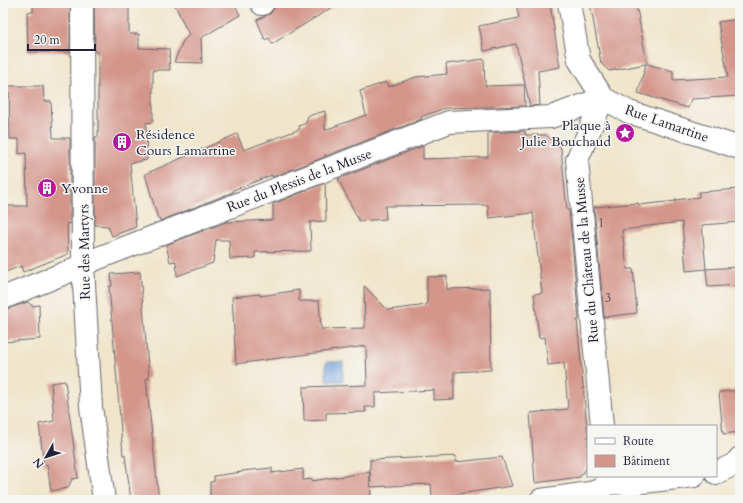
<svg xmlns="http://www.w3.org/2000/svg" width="743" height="503" font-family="Cardo,serif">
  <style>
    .water { fill: #72a2dc; stroke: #4a628c }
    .building { fill: #d4968b }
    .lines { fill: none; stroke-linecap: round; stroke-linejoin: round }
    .minor-casing { stroke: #6a666d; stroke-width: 24 }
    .minor { stroke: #fff; stroke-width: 22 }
    .labels { text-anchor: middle; stroke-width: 3; stroke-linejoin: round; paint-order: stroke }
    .number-label { font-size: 12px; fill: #4e3f4f }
    .street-label { font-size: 14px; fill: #22223b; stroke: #f6f6f2 }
    .poi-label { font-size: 14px; fill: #22223b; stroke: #f6f6f2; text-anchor: start }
  </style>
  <rect width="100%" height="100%" fill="#f6f6f2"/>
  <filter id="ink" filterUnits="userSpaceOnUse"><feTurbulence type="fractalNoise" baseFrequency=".025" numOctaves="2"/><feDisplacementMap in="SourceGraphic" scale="8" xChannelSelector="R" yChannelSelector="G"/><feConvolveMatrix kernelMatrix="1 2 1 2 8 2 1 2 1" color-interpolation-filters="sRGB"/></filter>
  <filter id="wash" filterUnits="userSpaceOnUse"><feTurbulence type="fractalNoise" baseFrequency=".012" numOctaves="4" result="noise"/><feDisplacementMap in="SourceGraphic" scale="16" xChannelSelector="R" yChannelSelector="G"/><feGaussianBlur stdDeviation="0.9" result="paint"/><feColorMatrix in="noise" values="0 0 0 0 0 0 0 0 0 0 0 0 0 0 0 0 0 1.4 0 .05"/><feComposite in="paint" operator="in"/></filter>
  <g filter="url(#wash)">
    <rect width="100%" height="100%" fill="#f0e5ca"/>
    <!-- water -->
    <path class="water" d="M326,362H343V381H326Z"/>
    <g id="blocks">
      <!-- building -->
      <path class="building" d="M33,3H70V52H28L27,12H33Z
        M94,3H129V34H139V48L169,49L170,70H153V122L146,123L147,160L130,163L136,227L112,236L108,226L95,225V137H98V52H95Z
        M174,3H234L240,15L201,38L202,63L174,62L183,41L189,35Z
        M283,3H339L272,44L269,38L265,40L257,20L271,13L273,9Z
        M516,3H550L560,67L538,71L540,105L530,106L516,44L484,51L479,26L519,18Z
        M590,3H636L647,64L673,71V80L728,77L718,22L739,19V21L740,20V96L691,99L688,108L638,93L646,64L609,71L601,63Z
        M484,59L485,86L524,85L525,106L445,108L421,117L422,119L326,156L325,154V157L272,177V175L233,190V192L160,221V218L158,219L145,174L237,134L244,150L300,129L299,126L306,123L308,116L325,111V130L366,115L360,91L386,82L388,87L416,77L447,74L446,64Z
        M9,86H43L44,101H51L53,138H70V224L67,223L68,254L23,272L21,266L3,273V206H27L26,153L19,154V139H10Z
        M525,131V135H546L561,148L567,210H569L579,320H577L588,438V466L580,477L535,483L530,413L568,409L564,363L548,365L545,337L539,338L534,294L542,293L533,213L489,218L488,205L385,206L386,219L359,221L338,179L423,146V159L488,157V133Z
        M325,183L326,221L310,222L311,251L255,252V258L230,259L229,240H216L213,263L177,276L176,261L170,262L166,245L229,221L228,222L273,220V204Z
        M740,189V222L702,225L706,269L740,267V285L708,287L706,269L686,271L682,222L640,227L639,228L622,230L627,269H633L637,313L604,317L594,207L638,203L639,205L676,201L675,200L699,197V192Z
        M140,272L149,378L146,379L159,500H131L125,455H123L109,286H112L111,274Z
        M447,276V289L490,288L491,370L454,372V399L434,400V390L375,393V407H365L366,412L326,413V420L304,421L303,387L367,385L366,346L236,364L232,297L260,294V296L299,290V301H319L321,329L365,328L364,286L388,310L427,305V277Z
        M28,302L32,306L39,305L40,339L3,342V310Z
        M65,381L78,478L72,479L68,488L51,491L47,464L44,465L39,424L54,421L51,383Z
        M740,390V432L723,434L719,392Z
        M456,456V462L502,457L512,486L432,498L431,484L370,487V460Z
        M272,468V473L303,469V480L312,479V481L370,472L371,500H210V482H214V476L242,472V471Z"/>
    </g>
  </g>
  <g filter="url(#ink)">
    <use href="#blocks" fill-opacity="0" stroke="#6a666d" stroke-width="1"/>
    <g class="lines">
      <!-- minor casing -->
      <g class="minor-casing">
        <path id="minor" d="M82,3L83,266L91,407L104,500
          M569,3L579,60L603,98L629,112L740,148
          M262,4L263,3
          M3,298L65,273L101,257L449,122L551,117L603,98
          M602,426L577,160L603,98
          M716,473L735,464L740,458
          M607,483L626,484L694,476
          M541,500L590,493L600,490L607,483"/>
      </g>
      <!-- minor -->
      <use href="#minor" class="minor"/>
    </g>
  </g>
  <!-- icons -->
  <defs>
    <g id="sight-disc" transform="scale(1)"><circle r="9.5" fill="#b5179e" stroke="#f6f6f2"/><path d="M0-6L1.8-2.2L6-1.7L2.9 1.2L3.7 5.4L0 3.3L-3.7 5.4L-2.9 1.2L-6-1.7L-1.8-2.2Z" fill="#fff"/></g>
    <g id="building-disc" transform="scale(1)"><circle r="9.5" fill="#b5179e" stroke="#f6f6f2"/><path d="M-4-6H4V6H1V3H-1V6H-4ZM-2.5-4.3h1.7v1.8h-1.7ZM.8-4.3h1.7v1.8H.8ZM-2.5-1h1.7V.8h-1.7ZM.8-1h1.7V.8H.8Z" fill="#fff"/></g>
  </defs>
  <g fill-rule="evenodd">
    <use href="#sight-disc" x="625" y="133"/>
    <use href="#building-disc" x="122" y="142"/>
    <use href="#building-disc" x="47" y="188"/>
  </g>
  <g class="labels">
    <!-- number labels -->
    <g class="number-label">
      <text x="601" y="227">1</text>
      <text x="608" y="302">3</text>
    </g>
    <!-- street labels -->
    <g class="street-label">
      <text transform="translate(667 123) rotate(19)" y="5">Rue Lamartine</text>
      <text transform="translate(299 180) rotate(-21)" y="5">Rue du Plessis de la Musse</text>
      <text transform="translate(84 252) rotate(-91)" y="5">Rue des Martyrs</text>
      <text transform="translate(586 260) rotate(-95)" y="5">Rue du Château de la Musse</text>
    </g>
    <!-- poi labels -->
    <g class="poi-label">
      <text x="611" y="130" text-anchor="end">Plaque à<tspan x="611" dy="16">Julie Bouchaud</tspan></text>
      <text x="136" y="139">Résidence<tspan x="136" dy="16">Cours Lamartine</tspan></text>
      <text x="61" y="193">Yvonne</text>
    </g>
  </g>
  <!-- margin -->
  <rect width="743" height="503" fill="none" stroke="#f6f6f2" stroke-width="16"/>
  <!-- legend -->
  <rect x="587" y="425" width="130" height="52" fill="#f6f6f2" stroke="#a1a1a9"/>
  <rect x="595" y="438" width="20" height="6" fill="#ffffff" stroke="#a1a1a9"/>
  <text x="623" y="445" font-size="12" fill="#22223b">Route</text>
  <rect x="595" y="455" width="20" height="12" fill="#d4968b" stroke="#a1a1a9"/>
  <text x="623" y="465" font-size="12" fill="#22223b">Bâtiment</text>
  <!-- north arrow -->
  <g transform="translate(46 457) rotate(231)" stroke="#f6f6f2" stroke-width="3" paint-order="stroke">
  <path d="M0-3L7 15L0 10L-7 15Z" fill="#22223b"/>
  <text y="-6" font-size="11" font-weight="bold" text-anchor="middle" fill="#22223b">N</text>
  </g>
  <!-- scale -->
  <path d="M28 44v6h67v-6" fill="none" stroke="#22223b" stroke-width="2"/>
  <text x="34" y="44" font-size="12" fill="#22223b" stroke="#f6f6f2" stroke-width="3" paint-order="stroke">20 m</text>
</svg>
